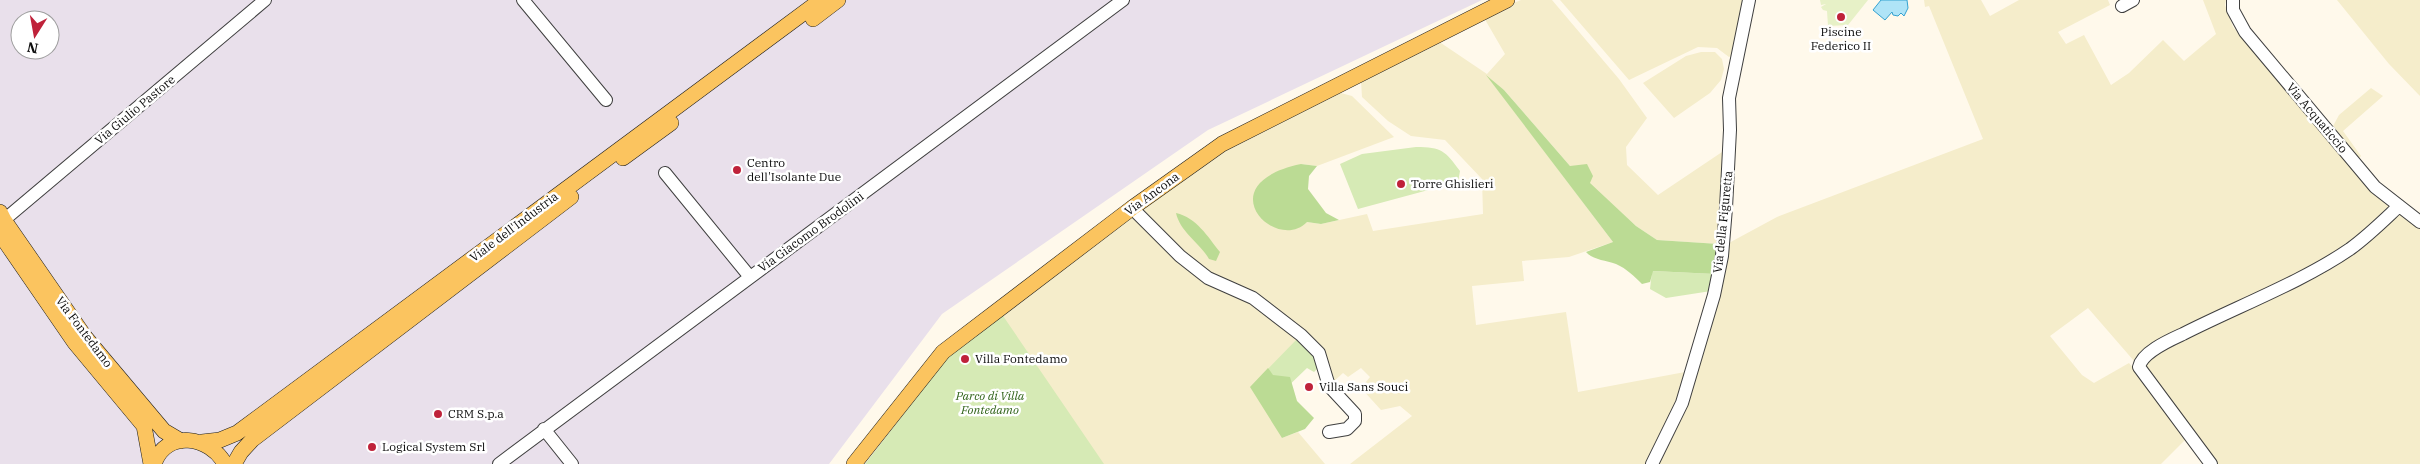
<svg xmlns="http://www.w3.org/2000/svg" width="2420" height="464" font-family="'IBM Plex Serif',serif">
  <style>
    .industrial { fill: #e9e0eb; fill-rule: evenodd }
    .farmland { fill: #f5edcb }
    .green { fill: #d6eab5 }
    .forest { fill: #bbdb94 }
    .pitch { fill: #e7f1c7 }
    .water { fill: #afe4f7; stroke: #34a2d0 }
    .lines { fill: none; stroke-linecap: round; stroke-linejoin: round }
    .minor-casing { stroke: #3f3f3f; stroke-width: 14 }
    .major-casing { stroke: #1d1d1d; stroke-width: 16 }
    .minor { stroke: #fff; stroke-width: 12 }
    .major { stroke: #fbc45f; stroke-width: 15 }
    .poi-dot { fill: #bf223a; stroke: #fff; stroke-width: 2 }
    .labels { text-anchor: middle; stroke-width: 5; stroke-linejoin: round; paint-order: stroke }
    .poi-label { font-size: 12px; fill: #0c0c0c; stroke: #fff; text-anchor: start }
    .street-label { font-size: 12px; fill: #0c0c0c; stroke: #fff }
    .park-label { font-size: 12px; font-style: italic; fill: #33651c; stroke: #fff }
  </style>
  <rect width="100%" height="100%" fill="#fff9eb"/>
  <!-- industrial -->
  <path class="industrial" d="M0,0H1482L1208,130L942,314L829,464H0ZM20,20H50V50H20Z"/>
  <!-- farmland -->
  <path class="farmland" d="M1521,0H1552L1619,79L1647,118L1626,147L1627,165L1658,195L1725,150L1719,244L1657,240L1636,226L1570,166L1504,90L1492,82L1613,242L1569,257L1522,261L1524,281L1472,286L1476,325L1566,312L1578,392L1685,372L1677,401L1645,464H1350L1412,416L1400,406L1381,410L1361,388L1370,377L1361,368L1348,377L1343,373L1332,383L1319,347L1213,277L1182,251L1140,211L1222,150L1337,92L1352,96L1394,137L1317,166L1301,164L1307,222L1321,224L1367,214L1373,231L1483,214L1482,179L1445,140L1411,136L1388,121L1362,97L1361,81L1438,41L1487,74L1505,54L1483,16Z
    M1560,0H1744L1732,55L1729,57L1717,48L1698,47L1629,80Z
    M1924,0H1981L1990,16L2019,0H2108L2110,5L2058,32L2066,44L2084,35L2111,85L2129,73L2163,40L2184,61L2216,34L2203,0H2226L2225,5L2233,27L2392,204L2389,212L2344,249L2148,349L2134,361L2088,308L2050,336L2082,375L2094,383L2129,363L2188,437L2161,464H1656L1727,244L1777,217L1983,139L1929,6L1925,7Z
    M2337,0H2420V96L2389,64Z
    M1701,52H1715L1722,59L1724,69L1721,80L1710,93L1674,118L1643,83L1686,56Z
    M2371,88L2383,96L2343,131L2361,156L2357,161L2332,128L2339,115Z
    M2398,210L2420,226V464H2214L2144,370L2151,355L2291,284Z
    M1133,214L1178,259L1249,300L1299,337L1282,438L1298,432L1325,464H1097L997,315Z"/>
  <!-- green -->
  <path class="green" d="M1416,147C1442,147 1445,151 1460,171L1458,182L1358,209L1340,164L1362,154Z
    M1652,271L1715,274L1711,291L1666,298L1650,289Z
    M999,310L1104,464H865L948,357Z
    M1299,337L1314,350L1319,367L1314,372L1307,368L1280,394L1262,375Z"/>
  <!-- forest -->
  <path class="forest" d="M1486,75L1504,90L1570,166L1587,164L1593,176L1590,183L1636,226L1657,240L1719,244L1715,274L1653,271L1650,282L1642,284C1634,276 1627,269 1616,264C1605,260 1593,260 1586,252L1613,242Z
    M1301,164L1317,166L1309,176L1308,189L1326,213L1339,220L1321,224L1307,222C1276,254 1206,184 1301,164Z
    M1176,213C1197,218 1207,236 1220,252L1216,261L1209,259C1200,243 1180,232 1176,213Z
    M1268,368L1273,375L1290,377L1297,401L1314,418L1305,429L1282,438L1250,387Z"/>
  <!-- pitch -->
  <path class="pitch" d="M1820,0H1868L1848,25L1828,26L1827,11L1823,10L1821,7L1826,4L1821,5Z"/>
  <!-- water -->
  <path class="water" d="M1881,0H1907L1908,8L1904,16L1901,13L1898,16L1893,15L1892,12L1885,20L1873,10Z"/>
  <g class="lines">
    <!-- minor casing -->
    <g class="minor-casing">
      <path id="minor" d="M523,0L606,100
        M2233,0V10L2245,32L2375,187L2420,222
        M2122,6L2133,0
        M665,173L750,277
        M1132,208L1180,256L1208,278L1253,298L1301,335L1319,353L1329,386L1355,414V421L1347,429L1329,432
        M4,220L265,0
        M544,429L572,464
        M499,464L1123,0
        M1652,464L1682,403L1714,295L1722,256L1726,208L1730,130L1729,98L1749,0
        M2211,464L2139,367C2142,352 2170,340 2183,334C2236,307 2302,282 2350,249C2368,236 2383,221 2399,206"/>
    </g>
    <!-- major casing -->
    <g class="major-casing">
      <path id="major" d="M813,19L838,0
        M623,158L671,123
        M0,212L4,220L85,337L164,431L181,441
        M0,234L75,343L144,426L151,464
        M202,442L220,440L237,433L821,0
        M154,464C166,429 210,436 225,464
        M234,464L241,452L252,440L571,197
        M854,464L943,352L1132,208L1222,144L1507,0"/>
    </g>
    <!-- minor -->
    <use href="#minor" class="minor"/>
    <!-- major -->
    <use href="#major" class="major"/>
  </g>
  <!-- markers -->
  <g class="poi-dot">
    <circle cx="1841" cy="17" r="5"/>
    <circle cx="737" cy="170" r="5"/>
    <circle cx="1401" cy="184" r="5"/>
    <circle cx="965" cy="359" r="5"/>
    <circle cx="1309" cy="387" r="5"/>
    <circle cx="438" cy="414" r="5"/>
    <circle cx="372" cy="447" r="5"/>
  </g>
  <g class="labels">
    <!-- poi labels -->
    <g class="poi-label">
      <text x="1841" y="36" text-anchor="middle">Piscine<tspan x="1841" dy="14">Federico II</tspan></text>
      <text x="747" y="167">Centro<tspan x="747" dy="14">dell'Isolante Due</tspan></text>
      <text x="1411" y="188">Torre Ghislieri</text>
      <text x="975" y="363">Villa Fontedamo</text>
      <text x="1319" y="391">Villa Sans Souci</text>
      <text x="448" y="418">CRM S.p.a</text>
      <text x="382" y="451">Logical System Srl</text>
    </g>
    <!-- street labels -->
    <g class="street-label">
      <text transform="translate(135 110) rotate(-40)" y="4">Via Giulio Pastore</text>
      <text transform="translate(2317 118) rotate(50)" y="4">Via Acquaticcio</text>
      <text transform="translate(1152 194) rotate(-36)" y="4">Via Ancona</text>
      <text transform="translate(1723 222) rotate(-84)" y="4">Via della Figuretta</text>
      <text transform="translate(514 227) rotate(-37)" y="4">Viale dell'Industria</text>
      <text transform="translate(811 232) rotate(-36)" y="4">Via Giacomo Brodolini</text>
      <text transform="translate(84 332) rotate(53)" y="4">Via Fontedamo</text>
    </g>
    <!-- park labels -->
    <g class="park-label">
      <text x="990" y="400">Parco di Villa<tspan x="990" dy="14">Fontedamo</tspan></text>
    </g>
  </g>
  <!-- north arrow -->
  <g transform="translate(35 35) rotate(191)"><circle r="24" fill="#ffffff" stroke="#9e9e9e"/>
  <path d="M0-4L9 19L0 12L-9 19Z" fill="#bf223a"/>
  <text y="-8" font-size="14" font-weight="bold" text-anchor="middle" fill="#0c0c0c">N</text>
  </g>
</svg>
